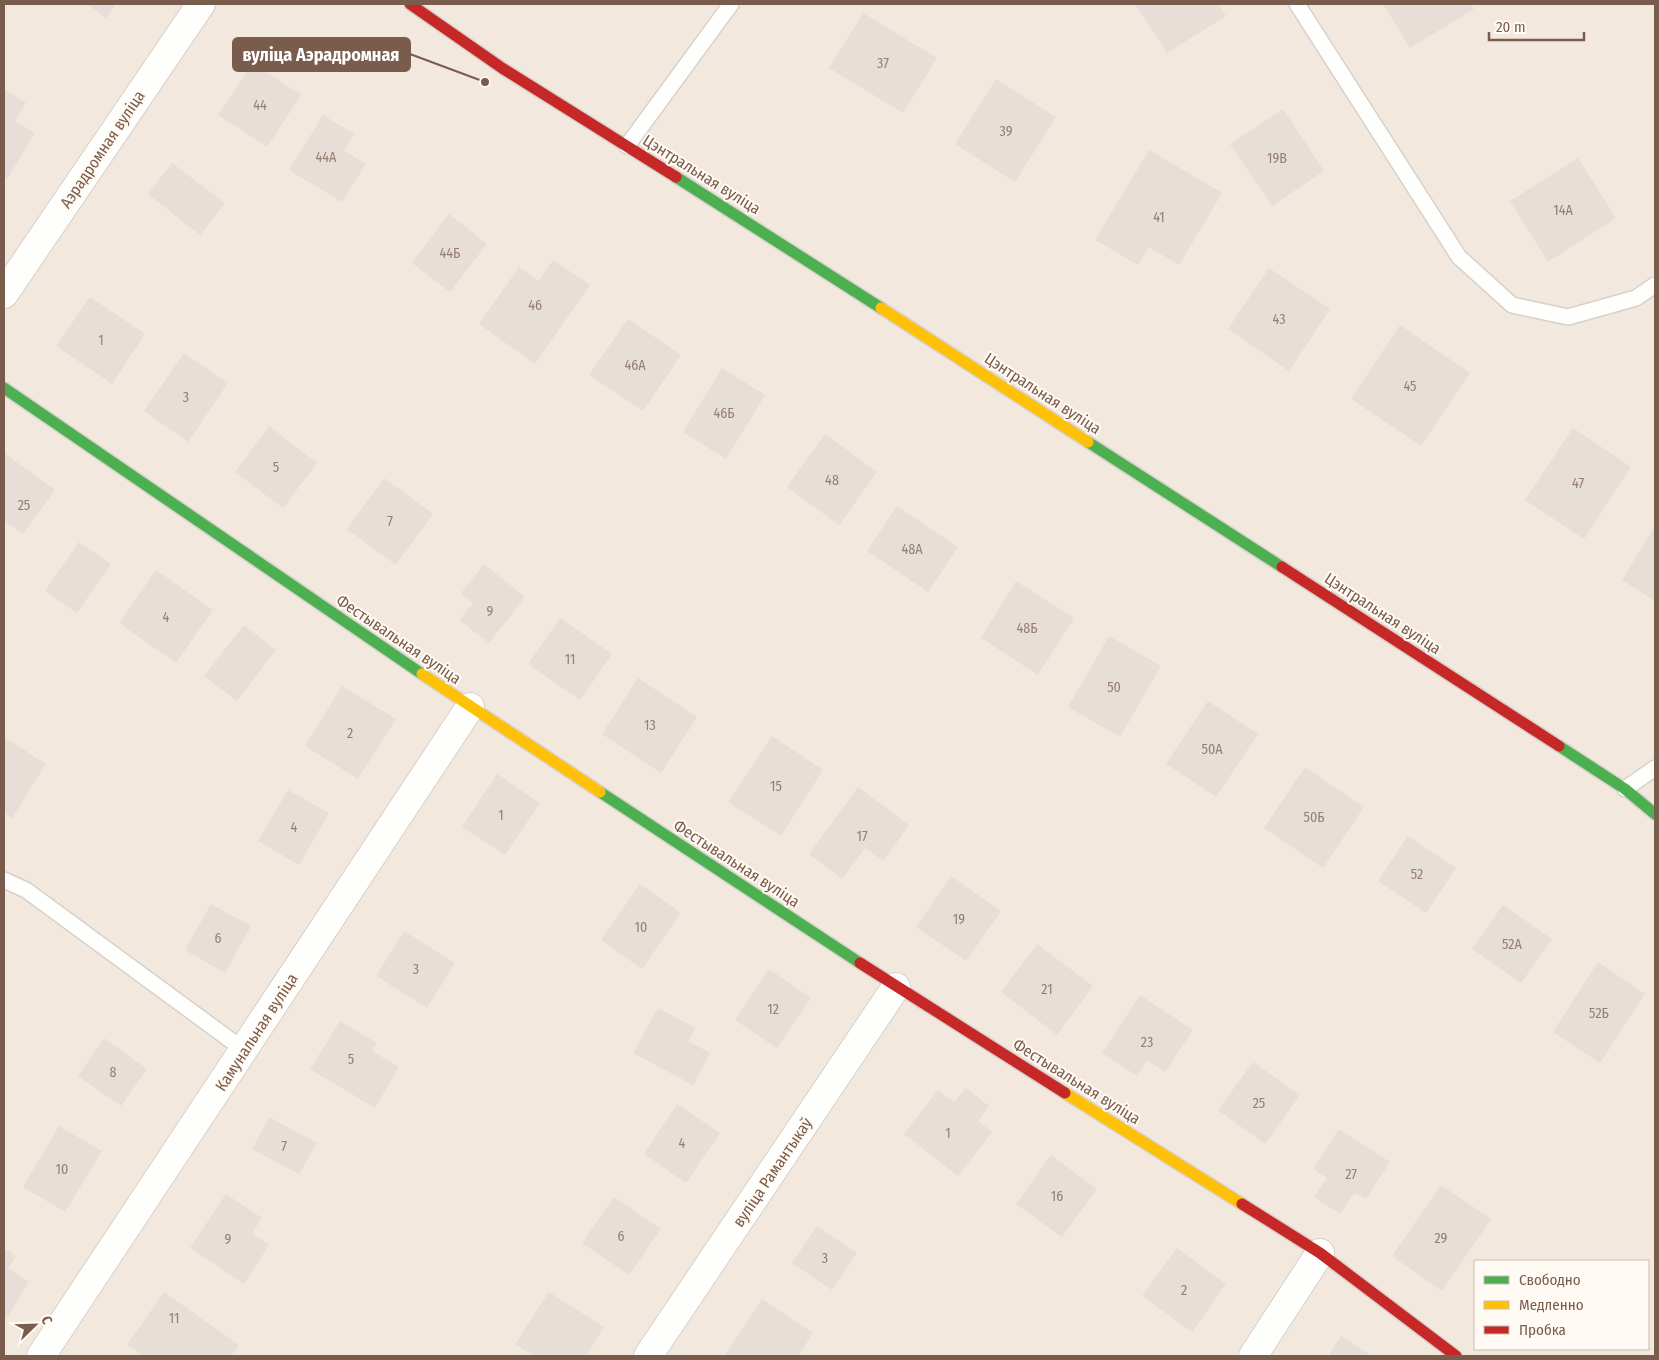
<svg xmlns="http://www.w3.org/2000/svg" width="1659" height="1360" font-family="'Fira Sans Condensed',sans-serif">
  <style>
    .residential { fill: #f2e8de; fill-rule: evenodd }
    .building { fill: #e6ded7 }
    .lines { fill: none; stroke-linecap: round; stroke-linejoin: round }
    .lane-casing { stroke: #d7d1cb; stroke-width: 18 }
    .street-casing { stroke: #d7d1cb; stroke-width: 30 }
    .fast-casing { stroke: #d9d2cb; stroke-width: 14 }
    .slow-casing { stroke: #d9d2cb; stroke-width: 14 }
    .jam-casing { stroke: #d9d2cb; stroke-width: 14 }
    .lane { stroke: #fefefd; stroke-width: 15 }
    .street { stroke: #fefefd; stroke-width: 28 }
    .fast { stroke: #4caf50; stroke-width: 11 }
    .slow { stroke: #ffc107; stroke-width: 11 }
    .jam { stroke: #c62828; stroke-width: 11 }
    .labels { text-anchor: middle; stroke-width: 4; stroke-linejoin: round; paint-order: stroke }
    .number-label { font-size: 14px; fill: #977e72 }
    .street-label { font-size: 16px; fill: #7a5c4d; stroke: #fffaf3 }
    .leader { fill: none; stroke: #7a5c4d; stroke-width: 2 }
    .callout-dot { fill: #7a5c4d; stroke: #fffaf3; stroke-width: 2 }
    .callout { fill: #7a5c4d; stroke: #7a5c4d; stroke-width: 2 }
    .callout-label { font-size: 18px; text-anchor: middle; font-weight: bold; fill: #fff }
  </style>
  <rect width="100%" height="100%" fill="#f9f5f0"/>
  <!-- residential -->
  <path class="residential" d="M4,4H1655V1356H4ZM1475,1261H1648V1349H1475Z"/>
  <!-- building -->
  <path class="building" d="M87,4H116L106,18Z
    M1135,4H1218L1226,16L1167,53Z
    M1383,4H1471L1474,9L1410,48Z
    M863,13L937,58L903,113L829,68Z
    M253,63L301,95L267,147L218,115Z
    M996,79L1056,117L1015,182L955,144Z
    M4,89L26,103L15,121L35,133L7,179L4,177Z
    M1283,109L1324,171L1272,206L1230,144Z
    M323,115L354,134L344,150L366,164L342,202L289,170Z
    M1149,150L1222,193L1179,265L1149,247L1138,265L1095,240Z
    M1578,158L1616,218L1548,262L1510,201Z
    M172,163L225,203L200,235L148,194Z
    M449,214L487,244L450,292L412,263Z
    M553,260L590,285L535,364L479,324L519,267L538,281Z
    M1269,268L1330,309L1289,371L1228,329Z
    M90,297L145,334L112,384L56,346Z
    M628,319L681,355L643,411L589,375Z
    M1400,325L1470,373L1421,446L1351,399Z
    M184,353L228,383L188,442L144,411Z
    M722,368L765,395L726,459L683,432Z
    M269,426L317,463L283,508L235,472Z
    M1573,428L1631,467L1584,539L1525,500Z
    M825,434L877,472L839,525L787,487Z
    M4,453L55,490L23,534L4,521Z
    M384,478L433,514L396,565L347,529Z
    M897,506L958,547L928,592L867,551Z
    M1655,526V601L1622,580Z
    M79,542L111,564L77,613L45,591Z
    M484,564L525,597L489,643L459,620L473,603L461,593Z
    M156,570L213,610L176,663L119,623Z
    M1016,581L1074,618L1038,675L981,638Z
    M560,618L612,654L580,700L528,664Z
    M244,625L276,650L237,701L204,676Z
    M1109,636L1161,666L1120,737L1068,707Z
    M638,678L697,717L661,773L602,734Z
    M342,686L396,719L358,779L305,746Z
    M1208,701L1258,734L1216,797L1166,764Z
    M772,736L823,770L781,836L728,802Z
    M4,737L46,764L12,818L4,813Z
    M1305,767L1364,807L1323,868L1264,828Z
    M497,774L540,803L505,855L462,827Z
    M858,787L909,825L883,861L865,848L842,879L809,854Z
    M288,790L329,813L299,865L258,841Z
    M1408,836L1456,868L1426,913L1378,881Z
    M951,876L1001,911L966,961L916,927Z
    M640,884L681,913L642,969L601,940Z
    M211,904L251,926L225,973L185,950Z
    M1503,905L1552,939L1521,983L1472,949Z
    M404,931L455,963L427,1008L376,976Z
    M1037,944L1093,986L1057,1035L1001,992Z
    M1598,962L1645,994L1600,1063L1553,1032Z
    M769,969L811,998L777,1048L735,1020Z
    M1140,995L1193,1030L1165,1072L1147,1060L1137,1076L1102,1053Z
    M658,1008L696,1028L688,1041L710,1053L693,1085L633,1053Z
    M340,1021L377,1043L372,1051L399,1067L375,1108L310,1069Z
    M104,1038L147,1069L121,1106L78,1076Z
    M1253,1062L1300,1095L1265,1144L1218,1110Z
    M966,1088L989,1106L978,1121L992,1132L958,1176L904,1134L938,1090L954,1102Z
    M677,1104L720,1133L686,1183L644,1154Z
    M269,1117L317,1143L299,1174L252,1149Z
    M59,1126L102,1151L65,1212L23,1187Z
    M1339,1129L1390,1162L1366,1199L1354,1193L1340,1214L1314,1197L1327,1178L1313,1169Z
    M1051,1155L1097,1189L1062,1237L1016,1204Z
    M1441,1185L1491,1219L1442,1291L1392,1256Z
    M226,1194L262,1218L252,1233L269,1245L244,1284L190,1248Z
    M614,1197L661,1229L629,1275L582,1243Z
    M817,1226L857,1253L832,1290L792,1263Z
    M4,1248L16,1256L8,1268L29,1282L4,1323Z
    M1177,1248L1226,1284L1192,1332L1142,1296Z
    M164,1292L239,1345L231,1356H144L127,1345Z
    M549,1292L604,1327L586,1356H534L515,1344Z
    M762,1299L813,1333L798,1356L725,1355Z
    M1341,1336L1372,1356H1328Z"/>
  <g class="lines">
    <!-- lane casing -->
    <g class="lane-casing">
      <path id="lane" d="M1297,4L1459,257L1512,305L1568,317L1636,298L1655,285
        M627,146L731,4
        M1625,789L1655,768
        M4,880L26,890L244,1050"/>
    </g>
    <!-- street casing -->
    <g class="street-casing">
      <path id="street" d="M4,294L201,4
        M41,1356L470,707
        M648,1356L896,987
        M1253,1356L1320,1253"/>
    </g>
    <!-- fast casing -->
    <g class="fast-casing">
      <path id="fast" d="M676,177L881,308
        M4,388L422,674
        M1088,442L1282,567
        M1559,746L1625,789L1655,814
        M600,792L860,963"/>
    </g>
    <!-- slow casing -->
    <g class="slow-casing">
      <path id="slow" d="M881,308L1088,442
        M422,674L600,792
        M1065,1093L1242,1204"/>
    </g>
    <!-- jam casing -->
    <g class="jam-casing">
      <path id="jam" d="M410,4L502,68L676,177
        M1282,567L1559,746
        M860,963L1065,1093
        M1242,1204L1320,1253L1456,1356"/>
    </g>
    <!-- lane -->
    <use href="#lane" class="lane"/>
    <!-- street -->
    <use href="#street" class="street"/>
    <!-- fast -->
    <use href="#fast" class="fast"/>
    <!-- slow -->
    <use href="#slow" class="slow"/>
    <!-- jam -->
    <use href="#jam" class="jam"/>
  </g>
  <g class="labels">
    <!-- number labels -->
    <g class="number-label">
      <text x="883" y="68">37</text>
      <text x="260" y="110">44</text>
      <text x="1006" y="136">39</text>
      <text x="326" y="162">44А</text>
      <text x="1277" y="163">19В</text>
      <text x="1563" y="215">14А</text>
      <text x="1159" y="222">41</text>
      <text x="450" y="258">44Б</text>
      <text x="535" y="310">46</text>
      <text x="1279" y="324">43</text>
      <text x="101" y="345">1</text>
      <text x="635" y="370">46А</text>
      <text x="1410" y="391">45</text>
      <text x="186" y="402">3</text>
      <text x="724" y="418">46Б</text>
      <text x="276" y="472">5</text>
      <text x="832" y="485">48</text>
      <text x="1578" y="488">47</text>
      <text x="24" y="510">25</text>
      <text x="390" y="526">7</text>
      <text x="912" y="554">48А</text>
      <text x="490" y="616">9</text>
      <text x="166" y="622">4</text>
      <text x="1027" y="633">48Б</text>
      <text x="570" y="664">11</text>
      <text x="1114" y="692">50</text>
      <text x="650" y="730">13</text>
      <text x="350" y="738">2</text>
      <text x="1212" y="754">50А</text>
      <text x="776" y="791">15</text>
      <text x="501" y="820">1</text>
      <text x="1314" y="822">50Б</text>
      <text x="294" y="832">4</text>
      <text x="862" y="841">17</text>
      <text x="1417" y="879">52</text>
      <text x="959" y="924">19</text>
      <text x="641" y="932">10</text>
      <text x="218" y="943">6</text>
      <text x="1512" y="949">52А</text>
      <text x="416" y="974">3</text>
      <text x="1047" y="994">21</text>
      <text x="773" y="1014">12</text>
      <text x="1599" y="1018">52Б</text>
      <text x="1147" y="1047">23</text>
      <text x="351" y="1064">5</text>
      <text x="113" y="1077">8</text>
      <text x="1259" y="1108">25</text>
      <text x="948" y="1138">1</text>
      <text x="682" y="1148">4</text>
      <text x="284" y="1151">7</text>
      <text x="62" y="1174">10</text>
      <text x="1351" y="1179">27</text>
      <text x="1057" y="1201">16</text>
      <text x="621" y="1241">6</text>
      <text x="1441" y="1243">29</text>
      <text x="228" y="1244">9</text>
      <text x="825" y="1263">3</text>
      <text x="1184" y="1295">2</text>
      <text x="174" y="1323">11</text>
    </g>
    <!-- street labels -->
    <g class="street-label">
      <text transform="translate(102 149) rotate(-56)" y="6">Аэрадромная вуліца</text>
      <text transform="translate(702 174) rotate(32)" y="6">Цэнтральная вуліца</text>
      <text transform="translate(1043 393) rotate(33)" y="6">Цэнтральная вуліца</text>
      <text transform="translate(1383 613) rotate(33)" y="6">Цэнтральная вуліца</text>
      <text transform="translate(399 639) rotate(34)" y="6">Фестывальная вуліца</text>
      <text transform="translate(737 863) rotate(33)" y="6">Фестывальная вуліца</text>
      <text transform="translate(256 1032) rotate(-57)" y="6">Камунальная вуліца</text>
      <text transform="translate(1077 1081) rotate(32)" y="6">Фестывальная вуліца</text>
      <text transform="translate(772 1172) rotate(-56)" y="6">вуліца Рамантыкаў</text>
    </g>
  </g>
  <!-- callouts -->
  <path class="leader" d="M485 82L410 54"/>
  <circle class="callout-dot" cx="485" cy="82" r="5"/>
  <rect class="callout" x="233" y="38" width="177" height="33" rx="5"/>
  <g class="callout-label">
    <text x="321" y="61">вуліца Аэрадромная</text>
  </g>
  <!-- border -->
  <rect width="1659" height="1360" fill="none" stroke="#7a5c4d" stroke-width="10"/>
  <!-- legend -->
  <rect x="1474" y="1260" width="175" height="90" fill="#fffaf3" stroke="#cabbb1"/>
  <rect x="1484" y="1276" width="25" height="8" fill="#4caf50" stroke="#cabbb1"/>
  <text x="1519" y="1285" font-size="15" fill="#7a5c4d">Свободно</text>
  <rect x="1484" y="1301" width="25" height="8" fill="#ffc107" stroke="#cabbb1"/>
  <text x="1519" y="1310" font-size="15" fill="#7a5c4d">Медленно</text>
  <rect x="1484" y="1326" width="25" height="8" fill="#c62828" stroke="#cabbb1"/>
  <text x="1519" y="1335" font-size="15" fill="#7a5c4d">Пробка</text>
  <!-- north arrow -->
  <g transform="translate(35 1325) rotate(67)" stroke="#fffaf3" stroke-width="4" paint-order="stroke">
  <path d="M0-4L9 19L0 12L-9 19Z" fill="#7a5c4d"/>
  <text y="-8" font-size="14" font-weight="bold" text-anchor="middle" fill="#7a5c4d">С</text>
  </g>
  <!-- scale -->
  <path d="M1489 32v8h95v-8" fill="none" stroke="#7a5c4d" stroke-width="2.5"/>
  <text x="1496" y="32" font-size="15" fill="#7a5c4d" stroke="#fffaf3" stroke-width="4" paint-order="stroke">20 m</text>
</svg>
